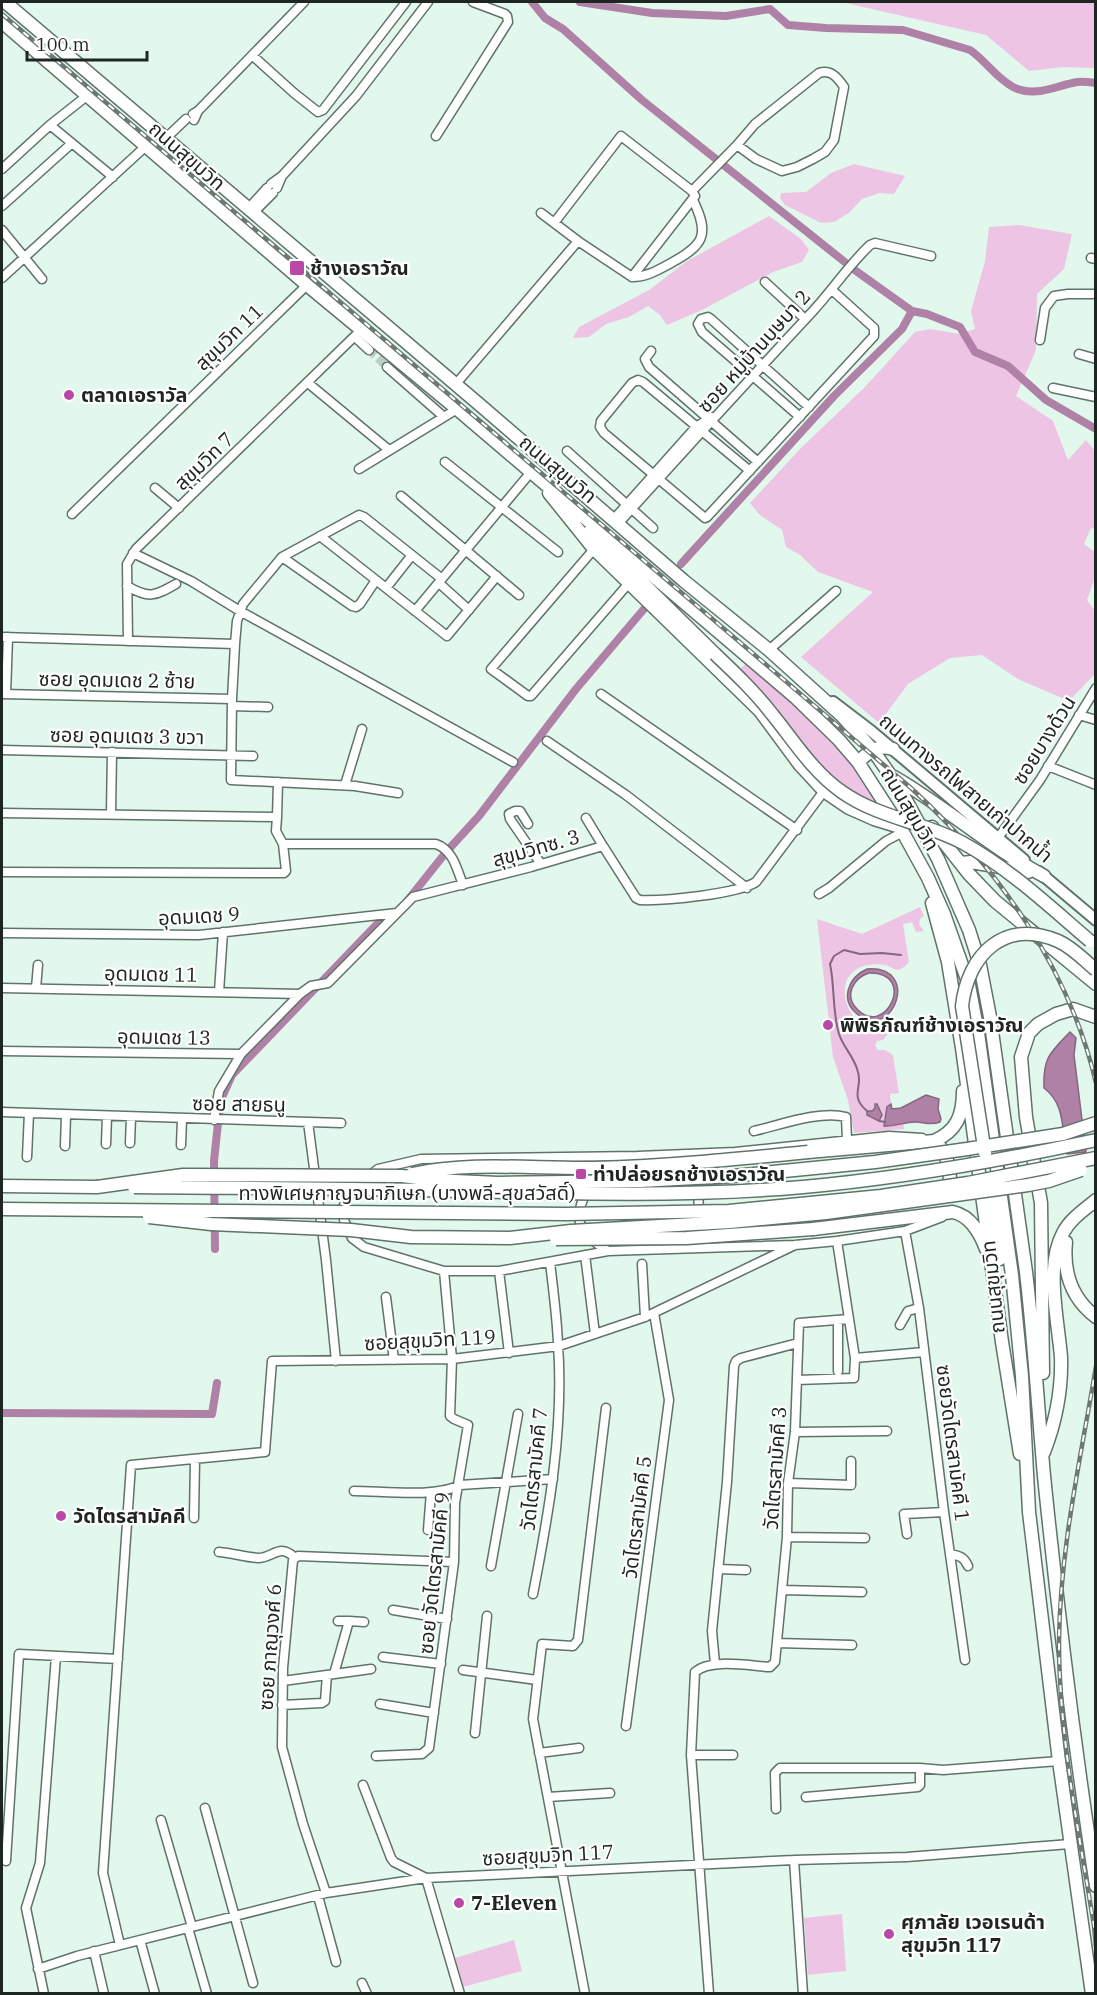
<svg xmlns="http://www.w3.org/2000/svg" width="1097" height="1995" font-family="'IBM Plex Serif','Noto Sans Thai',serif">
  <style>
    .green { fill: #eec4e4 }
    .water { fill: #b081a6; stroke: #84667e; stroke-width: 1.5; fill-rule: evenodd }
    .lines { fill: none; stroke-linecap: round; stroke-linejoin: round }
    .stream { stroke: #84667e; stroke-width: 2 }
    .canal { stroke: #b081a6; stroke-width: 8 }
    .minor-tunnel { stroke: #bbcec4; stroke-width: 8; stroke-dasharray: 8 4; stroke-linecap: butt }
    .minor-casing { stroke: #607369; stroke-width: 11 }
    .major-casing { stroke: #607369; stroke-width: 14 }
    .highway-casing { stroke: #607369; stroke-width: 15 }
    .minor { stroke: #fff; stroke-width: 8 }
    .major { stroke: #fff; stroke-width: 10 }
    .highway { stroke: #fff; stroke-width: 12 }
    .rail-casing { stroke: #6b7971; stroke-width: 4.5 }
    .rail { stroke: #fff; stroke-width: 2; stroke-dasharray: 7; stroke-linecap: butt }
    .highway-bridge-casing { stroke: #607369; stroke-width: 15; stroke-linecap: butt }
    .highway-bridge { stroke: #fff; stroke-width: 12 }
    .poi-dot { fill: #b849a7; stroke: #fff; stroke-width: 2 }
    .labels { text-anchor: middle; stroke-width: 4.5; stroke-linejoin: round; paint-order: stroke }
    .street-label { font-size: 20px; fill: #1e2622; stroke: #fff }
    .poi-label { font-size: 20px; font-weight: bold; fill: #1e2622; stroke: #fff; text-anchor: start }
  </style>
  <rect width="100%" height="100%" fill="#e2f8ec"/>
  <!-- green -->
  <path class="green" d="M841,2H1095V68L1064,67L1029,71L986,35Z
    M854,164L905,176L894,194L879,193L862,199L849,213L834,222L821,223L785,205L780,198L781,193L806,192L831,173Z
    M769,216L801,239L809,250L802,262L773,272L702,310L667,325L659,314L648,306L629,317L606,324L589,337L573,338L579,327L649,290L687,261Z
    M1019,225L1072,234L1064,269L1037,294L1036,350L1016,396L1053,421L1068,460L1086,440L1095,451V529L1091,528L1084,544L1095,552V577L1087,600L1095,611V674L1069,701L1018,679L982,655L950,658L908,684L879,723L801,657L873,592L818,572L800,555L786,547L782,530L760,515L750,503L802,447L865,387L915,332L930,329L960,334L975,329L971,311L985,261L989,227Z
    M750,659L795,697L880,795L871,808L840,791L736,674Z
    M920,907L924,916L920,919L919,924L924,931L916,932L912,922L903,924L909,962C906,965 903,969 898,970C894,970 890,966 885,965C873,963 859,965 851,974C835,991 852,1030 875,1026C881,1024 886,1019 891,1016L892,1018L891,1030L883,1040L877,1041L875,1046L878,1050H885L893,1055L899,1093L890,1094L891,1104L887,1107L884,1125L891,1126L903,1123L904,1129L854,1133L848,1100L833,1057L817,919L862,934Z
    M842,1914L846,1971L808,1975L804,1918Z
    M514,1940L522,1971L463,1987L455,1958Z"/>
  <!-- water -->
  <path class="water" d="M867,969C922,965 893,1043 857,1014C839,999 849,977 867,969ZM869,973C918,972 885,1039 857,1009C844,996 853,978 869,973Z
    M1070,1032L1076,1038L1074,1055L1086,1152L1067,1154C1061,1129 1066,1105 1044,1088C1043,1057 1050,1053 1070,1032Z
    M926,1095L939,1099L938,1109L941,1119L940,1122C930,1126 925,1122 915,1122C904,1122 894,1127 884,1126L887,1107L891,1104L892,1109L901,1108Z
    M875,1104H877L882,1115L879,1121L867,1115V1111H872L875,1108Z"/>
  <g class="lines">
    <!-- stream -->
    <path class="stream" d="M867,1111C849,1096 863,1087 858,1072C855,1058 843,1047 839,1034C832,1011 835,987 830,964L834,956L844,950L860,954L882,953L901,955
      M879,1121L885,1122"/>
    <!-- canal -->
    <path class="canal" d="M532,2L545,18L563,29L642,100L856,271L912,311L927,314L960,327L975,352L1008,366L1046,400L1096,429
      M580,2L652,13L726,16L770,9L788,25L826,28L903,30L970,50C985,60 996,78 1013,87C1034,98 1055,86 1077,82C1083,81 1089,82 1096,83
      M681,564L834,396L902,329L912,311
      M448,850L479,816L576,689L644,609
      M408,900L443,856
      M219,1114L223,1095L232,1075L380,921L396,914
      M215,1249L214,1161L218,1123
      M2,1413L212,1414L217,1383"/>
    <!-- minor-tunnel -->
    <path class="minor-tunnel" d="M369,350L387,367"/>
    <!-- minor casing -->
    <g class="minor-casing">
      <path id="minor" d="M253,56L294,93L318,112L323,110L406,2
        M198,111L304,2
        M193,114L198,111L194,120
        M50,125L113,177
        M436,136L508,22L507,16L505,14L473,2
        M165,139L186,119
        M2,169L50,125L88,95
        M282,176L356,96L428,2
        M271,184L282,176L277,188
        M692,191L737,145L756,159L782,171L797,167L813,159L825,152L834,140L844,87C838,78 831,69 819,73L755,124L737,145
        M2,206L71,144
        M248,209L267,188
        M253,213L273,193
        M541,213L578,241
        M2,230L42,279
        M1091,258L1096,259
        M632,277C647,277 658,270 671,263C704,245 710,235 693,200
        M2,278L146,146
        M765,282L805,319
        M355,337L369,350
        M1040,340L1045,308L1054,296L1068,294H1096
        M651,351L645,359L649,367L758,462
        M1079,354L1096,359
        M387,367L444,417
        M308,383L389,450
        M455,385L578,241L632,277L695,196L692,191L621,136L554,223
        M1053,388L1096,397
        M800,417L702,332L698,324L701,319L708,317L711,319L809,407
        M567,451L653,528
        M445,462L558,552
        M359,469L457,409
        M750,471L643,382L638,380L632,383L601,421L600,427L604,433L705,518L707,517L874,336V328L832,290
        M155,488L179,508
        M401,496L519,595
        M72,514L307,285
        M613,520L696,427L711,417
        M617,525C682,453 747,382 813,311C833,289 849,265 870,245L875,243L931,256
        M320,536L447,636L497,576
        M594,549L491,669L528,696H531L629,583
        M133,553L191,581L240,611L513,762
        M282,557L352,606L356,607L360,604L376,580
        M439,583L469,610
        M127,586C149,599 155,596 176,584
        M386,588L412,555
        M415,611L531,472
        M2,637L235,644
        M128,641L127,564L136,549L361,330
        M769,650L836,591
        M2,694L232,699
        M6,694L8,637
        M601,694L797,830
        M232,706L268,707
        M1079,715L1096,720
        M547,741L626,795L747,888
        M2,750L253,756
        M1048,766L1096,785
        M345,785L362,729
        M398,793L355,786L231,780L232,699L235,644L237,621L243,604L282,557L359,515L364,517L442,579
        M2,813L276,817H277L276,831L283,844H436C453,850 457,869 463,885
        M111,813L112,752
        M277,817L278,782
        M586,818L603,846
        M528,824L520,811H515L509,814L510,819L541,864
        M998,838L1040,780L1096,688
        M2,872L284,873L286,871L283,844
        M819,894L829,888L886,841L903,832
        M2,933L199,935L397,913
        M2,988L300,994
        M36,988L38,965
        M219,992L223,932
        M2,1051L241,1054L300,994L311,986L328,983L413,897L531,867L603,846L636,898L640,900C665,901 737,894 756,882L824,791
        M2,1112L341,1123
        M214,1120L219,1091L241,1054
        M308,1122L326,1260L336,1361
        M754,1131C780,1125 820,1110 846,1117L847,1140
        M130,1143L131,1117
        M106,1144L107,1116
        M181,1145L182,1119
        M65,1146L66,1115
        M638,1156L421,1159L378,1169L359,1184L348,1196L344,1205V1220L352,1238L364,1247L444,1271H499L608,1251L795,1245L837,1241L905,1231L942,1217
        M27,1157L29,1113
        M634,1158L638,1156L735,1152L889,1136L922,1138
        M697,1159L700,1242
        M587,1191C570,1222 582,1235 608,1251
        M905,1231L919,1308L944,1512L965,1660
        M585,1255L595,1334
        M642,1264L645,1317
        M499,1271L509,1353
        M386,1297L394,1360
        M900,1325L908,1311L919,1308
        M855,1358L924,1352
        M838,1371V1320
        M797,1380L854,1378L855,1358L837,1241
        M795,1432L887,1431
        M788,1483L851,1485V1461
        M354,1491C383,1491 435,1498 460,1485L553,1479
        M194,1518L195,1459
        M428,1530L431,1492
        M907,1534L904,1514L944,1512
        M787,1537L865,1538
        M219,1552C232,1553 245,1557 258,1558C273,1558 279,1543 294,1557
        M951,1554C960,1556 964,1557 968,1566
        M491,1566L518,1414
        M718,1569L746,1570
        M783,1590L862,1592
        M533,1594C549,1512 564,1428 558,1344C557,1317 553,1289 550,1262
        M393,1610L447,1619
        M338,1621H349
        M777,1643L852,1645
        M383,1657L441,1664
        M715,1664L712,1631L727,1482L734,1366L736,1361L741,1358L798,1343
        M463,1670L537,1680
        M334,1674L349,1621L364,1622
        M283,1681L371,1669
        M380,1704L434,1713
        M282,1705L322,1703L325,1701L327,1675
        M626,1726L669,1400L654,1313
        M475,1733L487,1616
        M539,1753L579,1748
        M691,1755H733
        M376,1756L422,1754L429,1748L454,1562L455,1503L468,1425L454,1419L450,1416L452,1359L444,1271
        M363,1785L391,1858L394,1862L426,1878L460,1994
        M548,1797L610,1793
        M806,1797L918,1787L920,1785V1768
        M205,1808L253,1983
        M776,1809L775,1773L780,1768H920L943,1770L1059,1761
        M161,1820L192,1927
        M794,1860L803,1994
        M6,1861L19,1654L118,1659
        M326,1893L303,1824L282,1747L283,1668L293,1560L298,1556L454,1562
        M318,1896L336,1962
        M188,1928L207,1994
        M140,1940L155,1994
        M120,1945L103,1873L131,1465L265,1452L272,1361L452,1359L559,1346L645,1317L795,1245
        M94,1951L104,1994
        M38,1969L77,1956L326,1893L426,1878L794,1860L907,1857L1070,1844
        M362,1983L367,1994
        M44,1994L26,1908L40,1863L56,1656
        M585,1994L533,1719L542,1644L573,1646L578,1640L606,1408
        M709,1994L691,1755L695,1672C710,1658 750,1666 770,1667L775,1662L787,1537L788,1483L795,1432L799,1323L849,1319"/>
    </g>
    <!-- major casing -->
    <g class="major-casing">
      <path id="major" d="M833,702L871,731L1024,860
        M1039,872L1096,920"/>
    </g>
    <!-- highway casing -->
    <g class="highway-casing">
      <path id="highway" d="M5,2L480,405L684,581L769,650L841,715L872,749L900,789L938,859L969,930L980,965L990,1017L1026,1272C1034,1340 1038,1408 1044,1476C1058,1613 1075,1750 1096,1886
        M2,22L307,285L457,409L795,697L839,740L858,762L900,827L928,878L944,914L969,985L978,1033L1012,1275L1022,1376L1029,1512L1059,1761L1092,1994
        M549,493L594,549L760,711L800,765L824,791L849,808L874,819L900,827
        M590,531L715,654
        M858,762C870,751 877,744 893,749
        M894,777C946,807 991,848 1044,876
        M932,827L969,874L995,901L1096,984
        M961,863L971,862L1028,872
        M932,903L948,962L962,1048L1002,1342L1020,1454
        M934,1141C948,1151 955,1179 945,1194
        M808,1152L934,1141C957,1131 963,1115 963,1091
        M989,1181L1000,1259
        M2,1186L97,1187
        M813,1229L953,1212C971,1216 980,1233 986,1249
        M1066,1242C1063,1272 1071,1298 1096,1317
        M1043,1373L1041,1203L1026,1117L1021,1057L1029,1033L1038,1024L1056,1014L1073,1009L1096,1017
        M1044,1452C1056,1421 1062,1389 1061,1357C1058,1320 1045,1266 1063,1233C1070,1219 1084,1210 1096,1200"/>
    </g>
    <!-- minor -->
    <use href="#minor" class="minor"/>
    <!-- major -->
    <use href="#major" class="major"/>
    <!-- highway -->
    <use href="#highway" class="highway"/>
    <!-- rail casing -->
    <g class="rail-casing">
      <path id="rail" d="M2,14L911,788C997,867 1069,967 1096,1083
        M1096,1366C1081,1457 1060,1548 1059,1641C1059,1737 1079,1832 1094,1926L1096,1947"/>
    </g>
    <!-- rail -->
    <use href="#rail" class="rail"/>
    <!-- highway-bridge casing -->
    <g class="highway-bridge-casing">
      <path id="highway-bridge" d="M715,654C735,673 755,692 772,714C794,741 813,772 842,792C879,818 924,822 963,843C1010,869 1049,906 1090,941
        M985,1153L962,1006C968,954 1005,918 1058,941C1072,947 1084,960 1096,970
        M412,1174C472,1161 534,1169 594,1168C666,1166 737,1159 808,1152
        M97,1187L183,1175L402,1176L434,1180L498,1183L640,1181L733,1176L875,1162L967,1149L1063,1134L1096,1123
        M134,1187C230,1188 325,1188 420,1190C548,1193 676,1198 803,1187C902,1178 999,1161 1096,1140
        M2,1209L566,1214L729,1211L881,1196L968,1183L1096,1158
        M149,1217L211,1224L351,1230L411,1237L510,1238L571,1231L730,1222L826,1213L1028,1185L1049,1181L1081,1170
        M556,1239L687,1238L813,1229"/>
    </g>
    <!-- highway-bridge -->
    <use href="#highway-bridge" class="highway-bridge"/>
  </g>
  <!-- markers -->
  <g class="poi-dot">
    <rect x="289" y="260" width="16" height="16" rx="3"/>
    <circle cx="69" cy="395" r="6"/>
    <circle cx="828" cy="1025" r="6"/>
    <rect x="575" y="1168" width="12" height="12" rx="3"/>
    <circle cx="61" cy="1516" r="6"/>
    <circle cx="459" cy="1903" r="6"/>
    <circle cx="889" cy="1934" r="6"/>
  </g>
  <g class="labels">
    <!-- street labels -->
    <g class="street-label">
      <text transform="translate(187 156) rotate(41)" y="7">ถนนสุขุมวิท</text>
      <text transform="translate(229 337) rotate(-44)" y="7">สุขุมวิท 11</text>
      <text transform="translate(754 351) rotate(-48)" y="7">ซอย หมู่บ้านบุษบา 2</text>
      <text transform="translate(204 461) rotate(-44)" y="7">สุขุมวิท 7</text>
      <text transform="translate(558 469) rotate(40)" y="7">ถนนสุขุมวิท</text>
      <text transform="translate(117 680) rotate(1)" y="7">ซอย อุดมเดช 2 ซ้าย</text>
      <text transform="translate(127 736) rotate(1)" y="7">ซอย อุดมเดช 3 ขวา</text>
      <text transform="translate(1044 740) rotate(-58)" y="7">ซอยบางด้วน</text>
      <text transform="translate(966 788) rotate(40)" y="7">ถนนทางรถไฟสายเก่าปากน้ำ</text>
      <text transform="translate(910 809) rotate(59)" y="7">ถนนสุขุมวิท</text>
      <text transform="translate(536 848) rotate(-16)" y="7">สุขุมวิทซ. 3</text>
      <text transform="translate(199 916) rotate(-3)" y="7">อุดมเดช 9</text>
      <text transform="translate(151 974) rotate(1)" y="7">อุดมเดช 11</text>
      <text transform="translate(164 1037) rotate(1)" y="7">อุดมเดช 13</text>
      <text transform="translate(239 1104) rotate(1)" y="7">ซอย สายธนู</text>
      <text x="407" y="1200">ทางพิเศษกาญจนาภิเษก (บางพลี-สุขสวัสดิ์)</text>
      <text transform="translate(993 1287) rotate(-96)" y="7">ถนนสุขุมวิท</text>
      <text transform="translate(430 1340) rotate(-3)" y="7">ซอยสุขุมวิท 119</text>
      <text transform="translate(953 1443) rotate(83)" y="7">ซอยวัดไตรสามัคคี 1</text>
      <text transform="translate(775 1468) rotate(-86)" y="7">วัดไตรสามัคคี 3</text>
      <text transform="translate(534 1469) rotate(-84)" y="7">วัดไตรสามัคคี 7</text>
      <text transform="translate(637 1517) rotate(-83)" y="7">วัดไตรสามัคคี 5</text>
      <text transform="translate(434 1573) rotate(-84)" y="7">ซอย วัดไตรสามัคคี 9</text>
      <text transform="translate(270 1647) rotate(-86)" y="7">ซอย ภาณุวงศ์ 6</text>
      <text transform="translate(548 1855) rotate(-3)" y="7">ซอยสุขุมวิท 117</text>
    </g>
    <!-- poi labels -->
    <g class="poi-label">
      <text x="310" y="275">ช้างเอราวัณ</text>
      <text x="81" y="402">ตลาดเอราวัล</text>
      <text x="840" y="1032">พิพิธภัณฑ์ช้างเอราวัณ</text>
      <text x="593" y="1181">ท่าปล่อยรถช้างเอราวัณ</text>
      <text x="73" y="1523">วัดไตรสามัคคี</text>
      <text x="471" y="1910">7-Eleven</text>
      <text x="901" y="1929">ศุภาลัย เวอเรนด้า<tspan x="901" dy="23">สุขุมวิท 117</tspan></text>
    </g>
  </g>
  <!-- border -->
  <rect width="1097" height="1995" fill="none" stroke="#1e2622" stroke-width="6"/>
  <!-- scale -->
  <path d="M27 51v9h120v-9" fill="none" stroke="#1e2622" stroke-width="3"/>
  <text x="36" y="51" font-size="18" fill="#1e2622" stroke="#ffffff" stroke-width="4.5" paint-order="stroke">100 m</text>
</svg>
